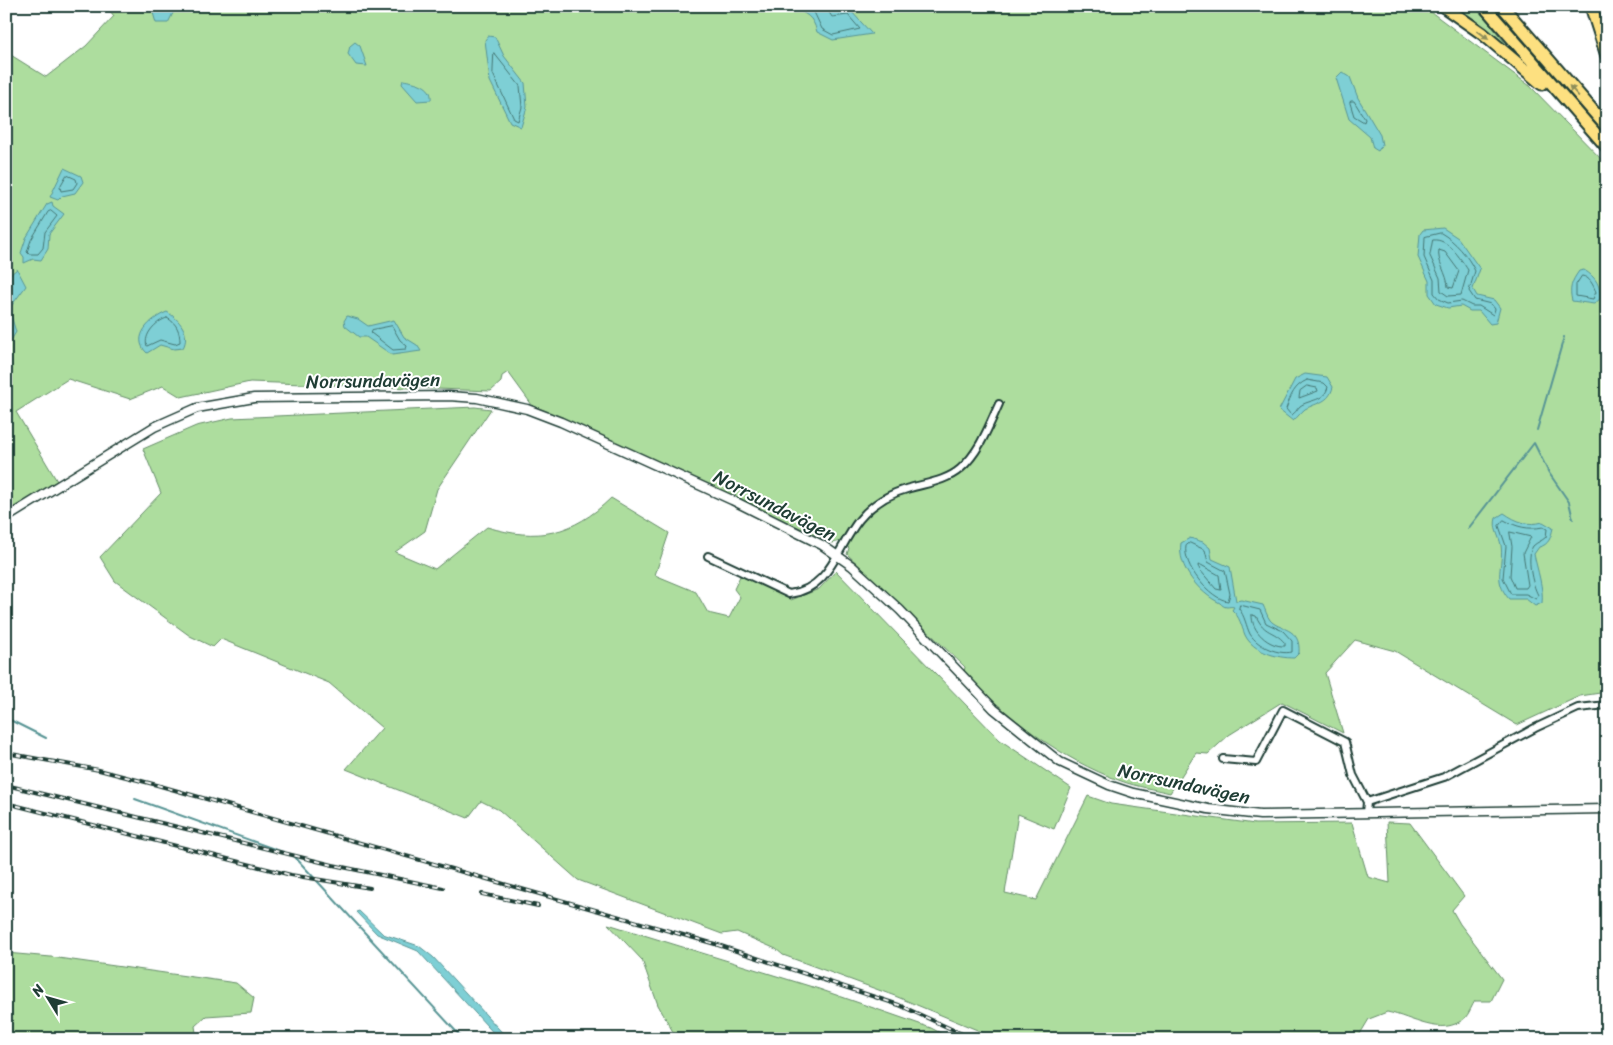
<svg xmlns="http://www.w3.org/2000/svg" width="1613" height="1045" font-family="Sriracha,sans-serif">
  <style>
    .green { fill: #addd9e; stroke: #668d69 }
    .water { fill: #7ecfd5; stroke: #589595 }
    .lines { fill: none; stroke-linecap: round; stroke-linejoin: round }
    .shore { stroke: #457774; stroke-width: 1 }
    .stream { stroke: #589595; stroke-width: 2 }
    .minor-casing { stroke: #1f3d34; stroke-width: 10 }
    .tertiary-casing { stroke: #1f3d34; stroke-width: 11 }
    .motorway-casing { stroke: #1f3d34; stroke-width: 15 }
    .minor { stroke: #fff; stroke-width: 6 }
    .tertiary { stroke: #fff; stroke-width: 8 }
    .motorway { stroke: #fde080; stroke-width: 11 }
    .rail-casing { stroke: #1f3d34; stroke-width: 4 }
    .rail { stroke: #fff; stroke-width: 2; stroke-dasharray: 5.5; stroke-linecap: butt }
    .oneway { fill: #8e8e5a }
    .labels { text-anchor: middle; stroke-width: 4; stroke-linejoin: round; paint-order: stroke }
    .street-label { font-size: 19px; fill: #1f3d34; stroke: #fff }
  </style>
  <rect width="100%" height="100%" fill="#fff"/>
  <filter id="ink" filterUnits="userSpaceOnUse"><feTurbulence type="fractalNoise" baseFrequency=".02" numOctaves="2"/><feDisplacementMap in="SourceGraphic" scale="10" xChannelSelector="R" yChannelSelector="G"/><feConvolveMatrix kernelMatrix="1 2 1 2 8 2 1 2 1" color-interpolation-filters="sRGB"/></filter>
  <g filter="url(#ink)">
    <!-- green -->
    <path class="green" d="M106,6H1423L1530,86L1607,165V692L1580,696L1517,725L1395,651L1355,640L1325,673L1343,733L1282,702L1229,735L1208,754L1196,753L1170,793C1154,789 1137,787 1121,781C1060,759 1008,718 964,672L965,667L847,554L849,548L841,541L833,543L532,405L508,372L502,376L501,382L491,391L250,382L181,397L163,386L130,399L68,379L16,412L57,481L6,513V52L46,77L86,46L114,16Z
      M1449,6L1462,9L1463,6H1475L1522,63Z
      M475,407L491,409L437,489L425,531L395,552L435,569L487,527C537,542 573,535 611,498L669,533L655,575L696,592L708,613L729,618L740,597L734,589L741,574L791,600L819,589L836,571L1000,740L1071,788L1054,829L1018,814L1005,893L1036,900L1088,796L1111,804L1255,824L1352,823L1368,877L1390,883L1387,822L1410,823L1464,896L1452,910L1460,924L1502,979L1491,1001H1475C1472,1005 1469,1014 1465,1018C1442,1038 1412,1017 1387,1012L1369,1019L1357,1039H999L895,996L783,955L776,949L737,932L722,934L578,880L499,810L481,801L468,818L346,769L382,728L329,683L221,639L213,647L190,636L115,581L100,557L161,493L143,449L196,426L232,418Z
      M608,924L819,989L931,1028L952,1039H677L658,1005L642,960Z
      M6,953L51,957L236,983L254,998L251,1013L206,1016L195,1026L197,1039H6Z"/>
    <!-- water -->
    <path class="water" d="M151,6H172L174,11L168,23H156Z
      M804,6L810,9L828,6L834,12L850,10L872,34L833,40L817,32C813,16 806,14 792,7Z
      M488,36L495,37L504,56L525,83L527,107L521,127L510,122L490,81L485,40Z
      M355,42L360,46L367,66L356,65L348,54L350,46Z
      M1342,72L1350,77L1358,98L1380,135L1382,145L1378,151L1373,148L1370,137L1349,119L1336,78Z
      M403,80C415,82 433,85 431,100L417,101L402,84Z
      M64,168L81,176L83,182L75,193L62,196L58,200L50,197Z
      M52,202L53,206L64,214L49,234L48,249L41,260L33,259L24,263V257L21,253L26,238L47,204Z
      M1443,228L1458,238L1480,269L1473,289L1477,296L1494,300L1500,308L1496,323L1490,324L1479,311H1470L1461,306L1448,308L1436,304L1429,294V281L1418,257L1420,234L1423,230Z
      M17,269L26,286L9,309L16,332L10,342L6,341V278Z
      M1584,270C1596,277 1601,286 1600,299L1594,304L1572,301C1569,289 1571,282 1579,271Z
      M167,312C179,319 191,333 183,348L174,349L160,345L147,353C130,337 151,318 167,312Z
      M347,316L358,319L368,326L394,320L404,337L417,345L421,351L392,355L366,337H359L345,326L344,321Z
      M1305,374L1327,377L1333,387C1329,403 1318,402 1305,409C1301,412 1297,418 1293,421L1279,410L1295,379Z
      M1504,513C1517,522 1528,526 1543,522L1553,528C1551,537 1549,545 1539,547L1534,554C1537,569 1544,589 1542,603L1535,606L1526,599H1509C1492,579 1504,567 1501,545C1499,535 1493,529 1496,518Z
      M1190,538L1203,542L1210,548L1212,559L1230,567L1236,601L1241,600L1263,605C1265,609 1267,616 1270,620C1279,631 1301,626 1299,653L1294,658C1277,658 1253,652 1245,635C1241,625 1240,617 1232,610L1234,607C1231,606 1229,607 1227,607C1224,607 1222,605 1220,603C1199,593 1177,567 1181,543Z
      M359,911L383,934L419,946L433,957L508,1039H499L418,951L377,934L356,912Z"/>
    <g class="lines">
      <!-- shore -->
      <path class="shore" d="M802,6L814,12L822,29L833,35L860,29L848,15L832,17L825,6
        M494,53L520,86L522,107L518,121L514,119L493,74Z
        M1351,101H1354L1365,119L1364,122L1354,116L1350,103Z
        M67,175L76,179L77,183L73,189L61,191L60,187Z
        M51,211L57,216L45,232L43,248L38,254H29L27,252L31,240L48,212Z
        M1441,233C1455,241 1468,256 1475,271L1469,291L1475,300L1491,304L1495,309L1493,315L1479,306H1472L1462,301L1448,303L1439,299L1434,293V280L1424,257L1425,237Z
        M1433,240C1448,238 1460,258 1468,270L1461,295L1448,296L1441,291L1440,278L1430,256Z
        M1439,250L1445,252L1459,271L1453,288L1448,287C1448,275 1436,260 1439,250Z
        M1582,276C1590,277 1593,285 1596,292L1593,299L1576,296V285Z
        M167,318C177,323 180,332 180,342L175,344L160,340L147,346C143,335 156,321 167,318Z
        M392,326L400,340L407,346L406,349L393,350L371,333L372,330Z
        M1307,380L1324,383L1328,387C1324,402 1310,399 1300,406C1296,410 1296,413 1291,415L1286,409C1291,395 1294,386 1307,380Z
        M1307,386L1317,388L1318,391L1299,398L1300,391Z
        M1504,520C1517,527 1528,530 1543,527L1547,529L1546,537C1542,541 1537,542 1533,546C1526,557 1532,584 1538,595L1536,599L1526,594H1511L1503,578L1506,546L1499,526Z
        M1510,532L1531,537L1523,553L1528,585L1526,588H1515L1510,576L1512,547Z
        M1190,543L1205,550L1208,562L1225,571L1230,594L1228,601C1210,599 1182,565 1186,546Z
        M1201,565L1219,575L1221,590L1216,589L1200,570L1198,566Z
        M1240,605L1260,610L1266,623L1283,631L1292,641V652C1279,655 1258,647 1250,634C1246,626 1245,616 1239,609Z
        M1252,615L1256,616C1265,635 1273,629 1285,643V646C1269,647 1251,631 1252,615Z"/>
      <!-- stream -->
      <path class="stream" d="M1537,430L1564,337
        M1468,529L1534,443L1549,473L1569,502L1573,519
        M6,718L46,738
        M135,799L294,856L463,1039"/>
      <!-- minor casing -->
      <g class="minor-casing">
        <path id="minor" d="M708,556L789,594C830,589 837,548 859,520C872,504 891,493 910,488C927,483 946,481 960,469C979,453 989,426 999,404
          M1223,759L1256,762L1283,710L1345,742L1353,775L1367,802
          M1366,813L1367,802L1444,777L1535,728L1578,708L1607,705"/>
      </g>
      <!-- tertiary casing -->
      <g class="tertiary-casing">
        <path id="tertiary" d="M6,518L154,427L197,408L254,398L449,396L477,398L527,409L561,422L732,500L822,545L852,566L900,610L994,709L1060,762L1109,785L1133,793L1208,809L1260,815L1607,809"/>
      </g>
      <!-- motorway casing -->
      <g class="motorway-casing">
        <path id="motorway" d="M1443,6L1483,34L1542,84
          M1484,6L1607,147
          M1502,6L1607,127
          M1591,6L1607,56"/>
      </g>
      <!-- minor -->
      <use href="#minor" class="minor"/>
      <!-- tertiary -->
      <use href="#tertiary" class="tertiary"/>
      <!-- motorway -->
      <use href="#motorway" class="motorway"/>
      <!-- rail casing -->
      <g class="rail-casing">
        <path id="rail" d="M6,753L99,770L157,785L715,944L899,1005L973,1039
          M6,785L333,865L443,888
          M6,803L291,875L370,888
          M482,894L538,906"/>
      </g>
      <!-- rail -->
      <use href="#rail" class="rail"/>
    </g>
    <!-- one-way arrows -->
    <defs><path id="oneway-solid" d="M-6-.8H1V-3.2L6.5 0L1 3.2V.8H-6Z" transform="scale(1.25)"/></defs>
    <g class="oneway">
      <use href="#oneway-solid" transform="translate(1483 35) rotate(38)"/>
      <use href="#oneway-solid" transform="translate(1574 91) rotate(-132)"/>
    </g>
  </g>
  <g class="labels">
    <!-- street labels -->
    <g class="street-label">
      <text transform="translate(373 380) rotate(-1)" y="7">Norrsundavägen</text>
      <text transform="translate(775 505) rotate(27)" y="7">Norrsundavägen</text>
      <text transform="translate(1184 783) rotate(12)" y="7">Norrsundavägen</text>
    </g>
  </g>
  <!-- margin -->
  <rect width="1613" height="1045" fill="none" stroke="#fff" stroke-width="25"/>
  <rect x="12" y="12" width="1588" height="1020" fill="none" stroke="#1f3d34" stroke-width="2" filter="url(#ink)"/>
  <!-- north arrow -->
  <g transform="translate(48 998) rotate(307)" stroke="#ffffff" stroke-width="4" paint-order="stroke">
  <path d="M0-4L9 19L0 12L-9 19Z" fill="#1f3d34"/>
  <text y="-8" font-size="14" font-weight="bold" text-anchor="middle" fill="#1f3d34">N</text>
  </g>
</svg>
